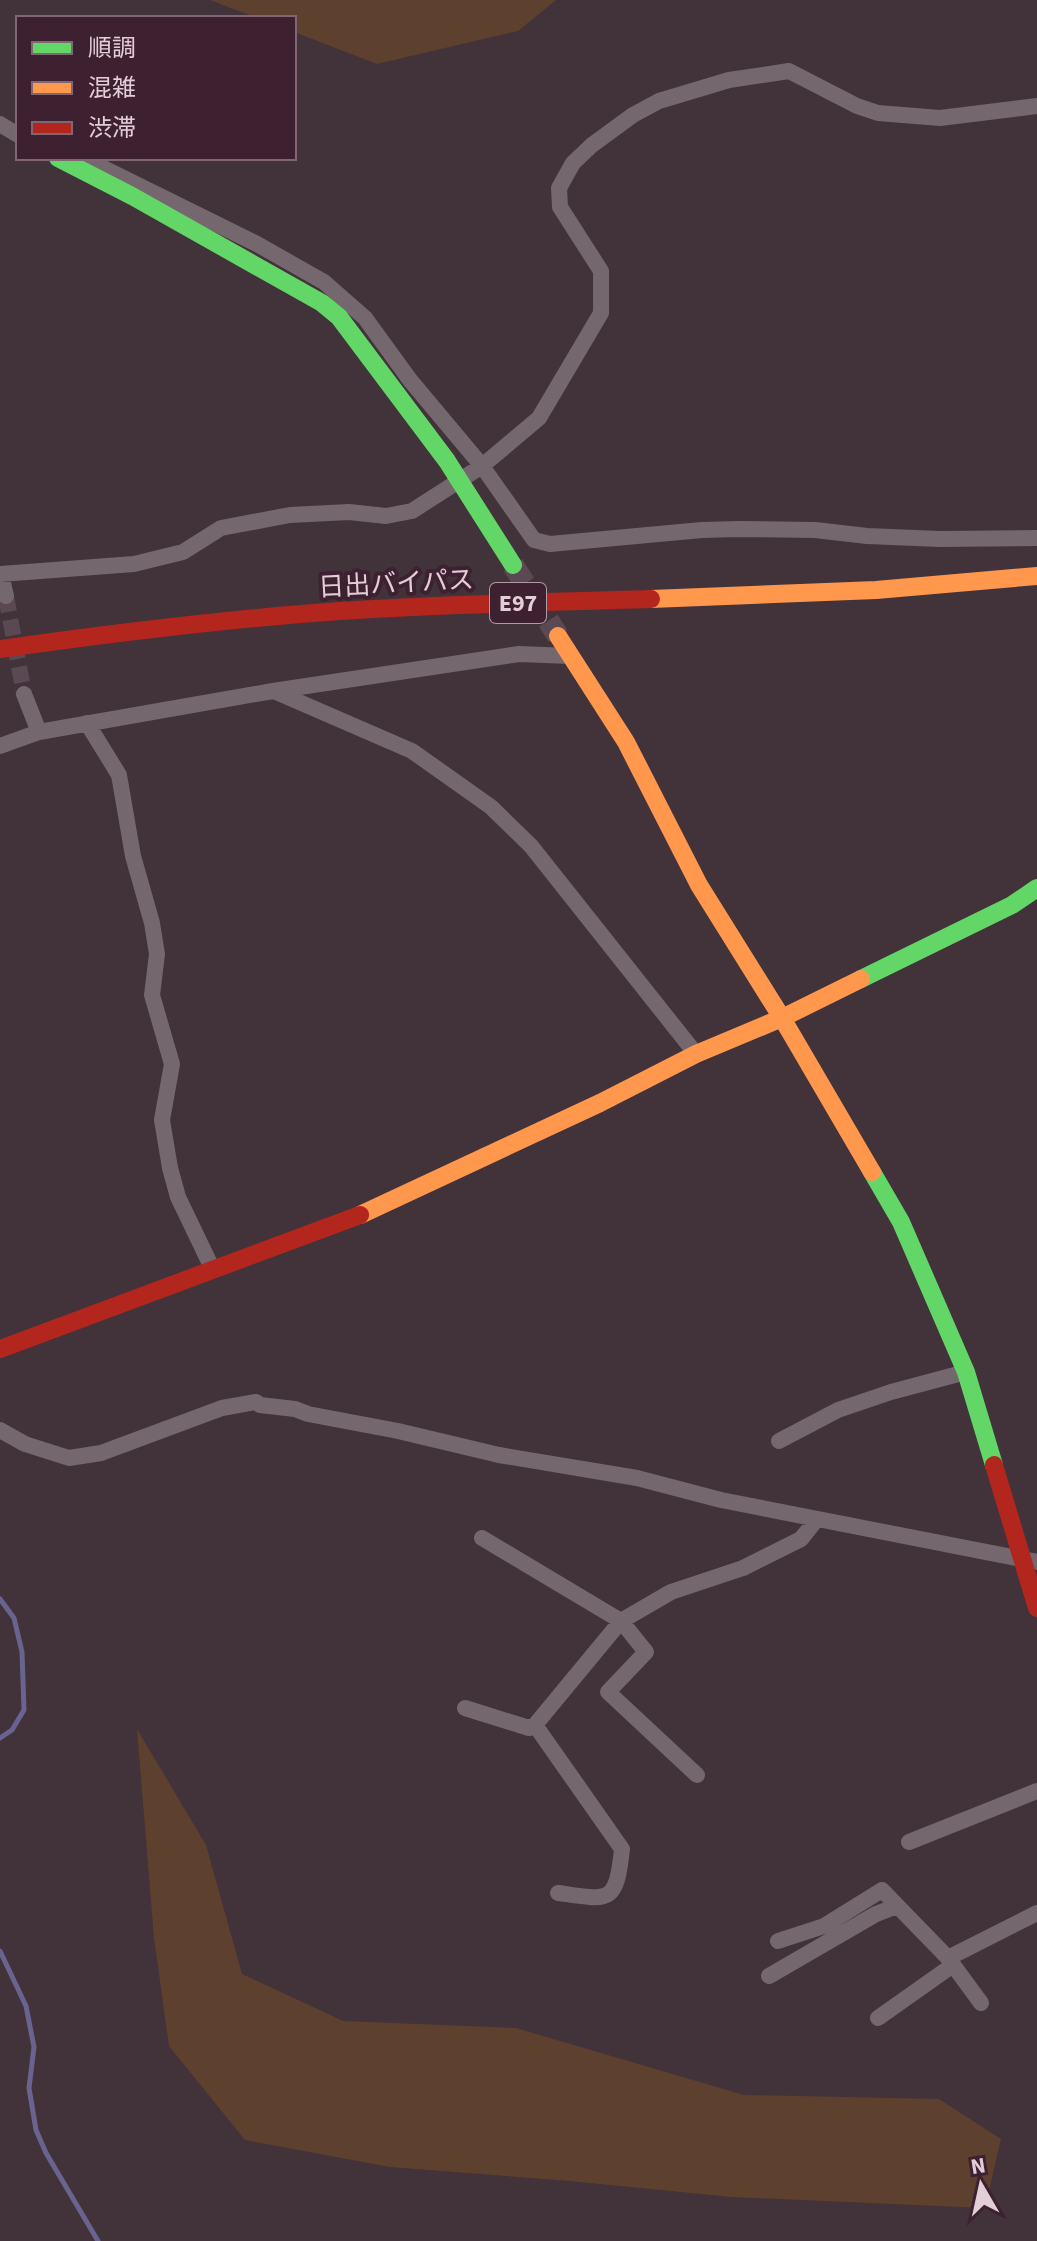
<svg xmlns="http://www.w3.org/2000/svg" width="1037" height="2241" font-family="'Source Sans 3','Noto Sans JP',sans-serif">
  <style>
    .green { fill: #5e402f }
    .lines { fill: none; stroke-linecap: round; stroke-linejoin: round }
    .stream { stroke: #68648f; stroke-width: 5 }
    .street-tunnel { stroke: #5a4952; stroke-width: 16; stroke-dasharray: 16 8; stroke-linecap: butt }
    .secondary-tunnel { stroke: #5a4952; stroke-width: 22; stroke-dasharray: 22 11; stroke-linecap: butt }
    .street { stroke: #74676d; stroke-width: 16 }
    .fast { stroke: #63d668; stroke-width: 18 }
    .slow { stroke: #ff974d; stroke-width: 18 }
    .jam { stroke: #b3261e; stroke-width: 18 }
    .labels { text-anchor: middle; stroke-width: 8; stroke-linejoin: round; paint-order: stroke }
    .shield { fill: #3e2130; stroke: #b19aa5; stroke-width: 2 }
    .shield-label { font-size: 24px; font-weight: bold; fill: #e2ced7 }
    .street-label { font-size: 26px; fill: #e2ced7; stroke: #3e2130 }
  </style>
  <rect width="100%" height="100%" fill="#42323a"/>
  <!-- green -->
  <path class="green" d="M210,0H556L518,31L377,64L294,32V18H257Z
    M137,1729L206,1845L242,1974L343,2021L516,2028L744,2095L939,2099L1001,2139L985,2208L731,2197L570,2181L390,2167L245,2140L169,2046L154,1938Z"/>
  <g class="lines">
    <!-- stream -->
    <path class="stream" d="M0,1599L14,1618L22,1652L24,1710L12,1730L0,1738
      M0,1951L26,2006L34,2047L29,2088L36,2130L46,2153L98,2241"/>
    <!-- street-tunnel -->
    <path class="street-tunnel" d="M6,596L24,694"/>
    <!-- secondary-tunnel -->
    <path class="secondary-tunnel" d="M513,565L558,636"/>
    <!-- street -->
    <path class="street" d="M0,124L18,135
      M83,158L257,244L324,282L365,318L410,380L482,466L534,540L550,544L702,530L739,529L815,530L867,536L940,539L1037,538
      M0,574L134,564L183,552L221,528L290,515L349,512L386,516L412,511L482,466L539,418L601,313V271L560,207L559,188L573,163L592,145L633,115L659,101L729,80L789,71L857,106L878,113L940,118L1037,106
      M1,574L6,596
      M276,692L412,751L491,807L531,846L696,1054
      M24,694L39,732
      M87,723L119,775L133,856L152,923L157,954L152,995L172,1064L162,1120L170,1168L178,1197L213,1270
      M0,746L39,732L273,691L519,654L570,656
      M0,1430L25,1444L69,1458L101,1453L222,1408L256,1402L260,1405L295,1409L308,1414L398,1431L499,1455L637,1478L721,1500L1037,1562
      M779,1441L838,1410L891,1392L966,1372
      M482,1538L621,1621L535,1725L622,1849C616,1905 610,1900 558,1893
      M465,1708L529,1728L535,1725
      M697,1775L608,1692L646,1652L621,1621L671,1592L743,1568L801,1539L817,1519
      M909,1842L1037,1791
      M778,1941L824,1926L882,1890L948,1958L1037,1913
      M948,1958L981,2003
      M769,1976L876,1914L897,1906
      M878,2018L953,1965"/>
    <!-- fast -->
    <path class="fast" d="M58,158L132,196L322,303L339,317L447,461L513,565
      M861,979L1012,905L1037,888
      M872,1172L901,1222L966,1372L994,1465"/>
    <!-- slow -->
    <path class="slow" d="M651,599L876,590L1037,576
      M558,636L626,742L699,885L782,1018L872,1172
      M360,1215L600,1103L696,1054L782,1018L861,979"/>
    <!-- jam -->
    <path class="jam" d="M0,649C113,633 226,619 340,611C443,604 547,602 651,599
      M0,1349L360,1215
      M994,1465L1037,1608"/>
  </g>
  <g class="labels">
    <!-- shield labels -->
    <rect class="shield" x="490" y="583" width="56" height="40" rx="6"/>
    <g class="shield-label">
      <text x="518" y="611">E97</text>
    </g>
    <!-- street labels -->
    <g class="street-label">
      <text transform="translate(396 583) rotate(-3)" y="9">日出バイパス</text>
    </g>
  </g>
  <!-- legend -->
  <rect x="16" y="16" width="280" height="144" fill="#3e2130" stroke="#806673" stroke-width="2"/>
  <rect x="32" y="42" width="40" height="12" fill="#63d668" stroke="#806673" stroke-width="2"/>
  <text x="88" y="56" font-size="24" fill="#e2ced7">順調</text>
  <rect x="32" y="82" width="40" height="12" fill="#ff974d" stroke="#806673" stroke-width="2"/>
  <text x="88" y="96" font-size="24" fill="#e2ced7">混雑</text>
  <rect x="32" y="122" width="40" height="12" fill="#b3261e" stroke="#806673" stroke-width="2"/>
  <text x="88" y="136" font-size="24" fill="#e2ced7">渋滞</text>
  <!-- north arrow -->
  <g transform="translate(981 2185) rotate(351)" stroke="#3e2130" stroke-width="6" paint-order="stroke">
  <path d="M0-6L14 30L0 20L-14 30Z" fill="#e2ced7"/>
  <text y="-12" font-size="22" font-weight="bold" text-anchor="middle" fill="#e2ced7">N</text>
  </g>
</svg>
